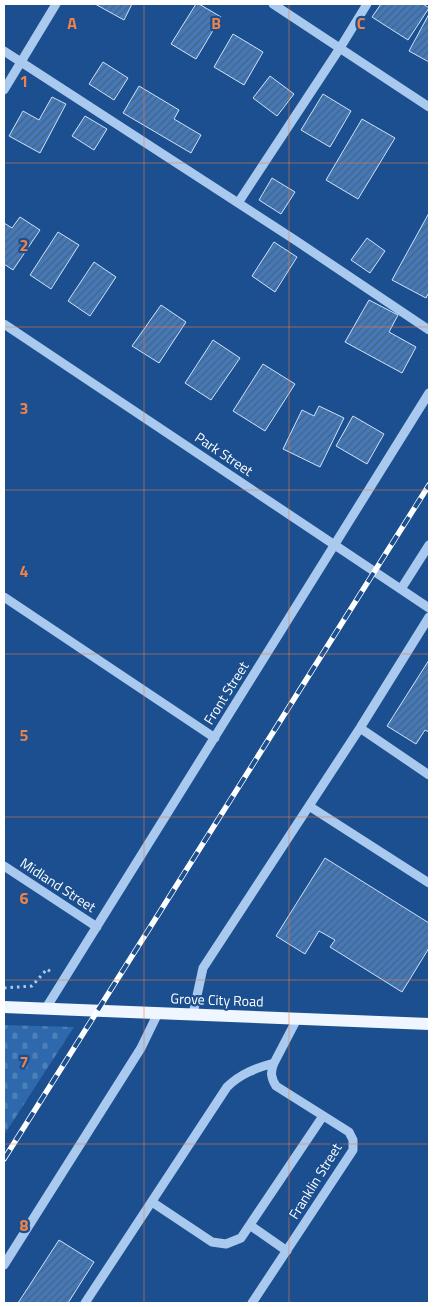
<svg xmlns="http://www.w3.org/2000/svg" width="433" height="1307" font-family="'Titillium Web',sans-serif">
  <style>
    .cemetery { fill: url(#cemetery-stones) }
    .building { fill: url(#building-hatch); stroke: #cfe3fa }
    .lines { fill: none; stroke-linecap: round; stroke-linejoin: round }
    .path { stroke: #a9c9ee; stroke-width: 3; stroke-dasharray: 2.5 4; stroke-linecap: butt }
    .minor { stroke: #a9c9ee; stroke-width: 9 }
    .major { stroke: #f0f6ff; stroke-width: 12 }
    .rail-casing { stroke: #fff; stroke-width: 5.5 }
    .rail { stroke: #1b4f8f; stroke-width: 4; stroke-dasharray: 11; stroke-linecap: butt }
    .grid { fill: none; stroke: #ee8249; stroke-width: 1; stroke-opacity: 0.55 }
    .labels { text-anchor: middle; stroke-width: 4.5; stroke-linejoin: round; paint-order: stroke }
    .street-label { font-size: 14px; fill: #fff; stroke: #1b4f8f }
    .grid-label { font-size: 16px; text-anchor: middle; font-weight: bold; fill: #ee8249; stroke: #1b4f8f; stroke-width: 4.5; stroke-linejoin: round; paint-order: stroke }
  </style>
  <defs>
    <pattern id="cemetery-stones" width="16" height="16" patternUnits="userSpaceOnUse" patternTransform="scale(1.25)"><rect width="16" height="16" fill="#2e69ad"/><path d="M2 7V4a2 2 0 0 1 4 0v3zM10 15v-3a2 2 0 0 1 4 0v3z" fill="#4d80b9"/></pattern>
    <pattern id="building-hatch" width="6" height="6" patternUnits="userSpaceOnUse" patternTransform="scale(1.25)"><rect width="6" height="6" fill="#4478b7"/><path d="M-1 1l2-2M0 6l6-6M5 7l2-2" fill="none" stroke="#486282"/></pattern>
  </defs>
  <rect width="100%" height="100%" fill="#1b4f8f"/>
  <!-- cemetery -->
  <path class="cemetery" d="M4,1025L74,1027L4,1135Z"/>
  <!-- building -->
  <path class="building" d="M95,4H132L124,20Z
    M196,4H199L221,17L196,59L171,44Z
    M381,4H423L429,8L408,40L372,17Z
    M429,14V62L409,51Z
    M233,34L263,52L244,85L214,67Z
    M103,62L128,78L114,100L89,84Z
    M270,76L294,94L277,116L253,98Z
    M139,86L179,110L174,119L201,135L191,153L123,113Z
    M323,94L351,111L330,147L301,130Z
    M52,97L66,104L40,153L9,136L23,111L39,120Z
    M85,116L107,129L94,150L72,136Z
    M362,119L395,138L358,199L326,180Z
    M272,178L295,192L281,214L259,200Z
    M429,213V292L426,298L392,280Z
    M20,217L40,230L13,270L4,264V223L12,228Z
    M58,232L79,245L51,289L30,275Z
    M367,238L385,251L370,273L351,260Z
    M274,242L297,257L275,292L252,276Z
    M94,262L116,277L90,316L68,301Z
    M369,300L398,315L389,332L416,347L402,373L345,342Z
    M161,305L186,322L159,363L132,346Z
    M213,340L240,358L211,400L185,383Z
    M263,364L295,384L265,431L233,411Z
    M319,406L344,418L320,467L283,449L302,410L314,416Z
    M353,416L384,434L367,464L336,446Z
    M429,660V732L425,730L416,744L387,726Z
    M325,858L429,923V948L402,992L330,947L335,940L319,931L305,954L276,936Z
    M59,1240L94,1262L68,1303H18Z"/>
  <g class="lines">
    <!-- path -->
    <path class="path" d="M4,988L32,986L47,969L52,973"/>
    <!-- minor -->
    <path class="minor" d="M273,4L429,107
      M4,51L295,240L429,330
      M4,90L56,4
      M238,203L340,48L367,4
      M4,324L429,608
      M401,589L429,545
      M4,597L215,738
      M360,728L429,775
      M309,806L429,883
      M4,866L97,927
      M46,1008L429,393
      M193,1014L203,968L360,728L429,617
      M152,1202L212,1242L226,1244L241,1238L323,1116
      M251,1226L287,1251
      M4,1265L141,1048L158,1013
      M85,1303L227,1087C240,1074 256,1068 274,1063
      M252,1303L353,1150V1140L349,1132L276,1086C271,1078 270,1072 274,1063L297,1019"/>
    <!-- major -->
    <path class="major" d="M4,1007L429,1024"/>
    <!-- rail casing -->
    <g class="rail-casing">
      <path id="rail" d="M4,1159L429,485"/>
    </g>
    <!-- rail -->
    <use href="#rail" class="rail"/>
  </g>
  <!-- grid -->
  <path class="grid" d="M144,4V1303M289,4V1303M4,163H429M4,327H429M4,490H429M4,654H429M4,817H429M4,980H429M4,1144H429"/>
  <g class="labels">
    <!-- street labels -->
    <g class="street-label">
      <text transform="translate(224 454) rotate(34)" y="5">Park Street</text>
      <text transform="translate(226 693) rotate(-58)" y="5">Front Street</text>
      <text transform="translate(58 885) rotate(33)" y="5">Midland Street</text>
      <text transform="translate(217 1000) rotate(2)" y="5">Grove City Road</text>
      <text transform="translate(315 1181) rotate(-58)" y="5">Franklin Street</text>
    </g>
  </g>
  <g class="grid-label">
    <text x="72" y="29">A</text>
    <text x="216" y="29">B</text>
    <text x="361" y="29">C</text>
    <text x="24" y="87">1</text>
    <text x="24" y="251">2</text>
    <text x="24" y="414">3</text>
    <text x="24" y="577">4</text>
    <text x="24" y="741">5</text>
    <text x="24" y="904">6</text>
    <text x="24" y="1068">7</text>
    <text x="24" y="1231">8</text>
  </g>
  <!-- border -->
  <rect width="433" height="1307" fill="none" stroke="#ffffff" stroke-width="10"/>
</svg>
